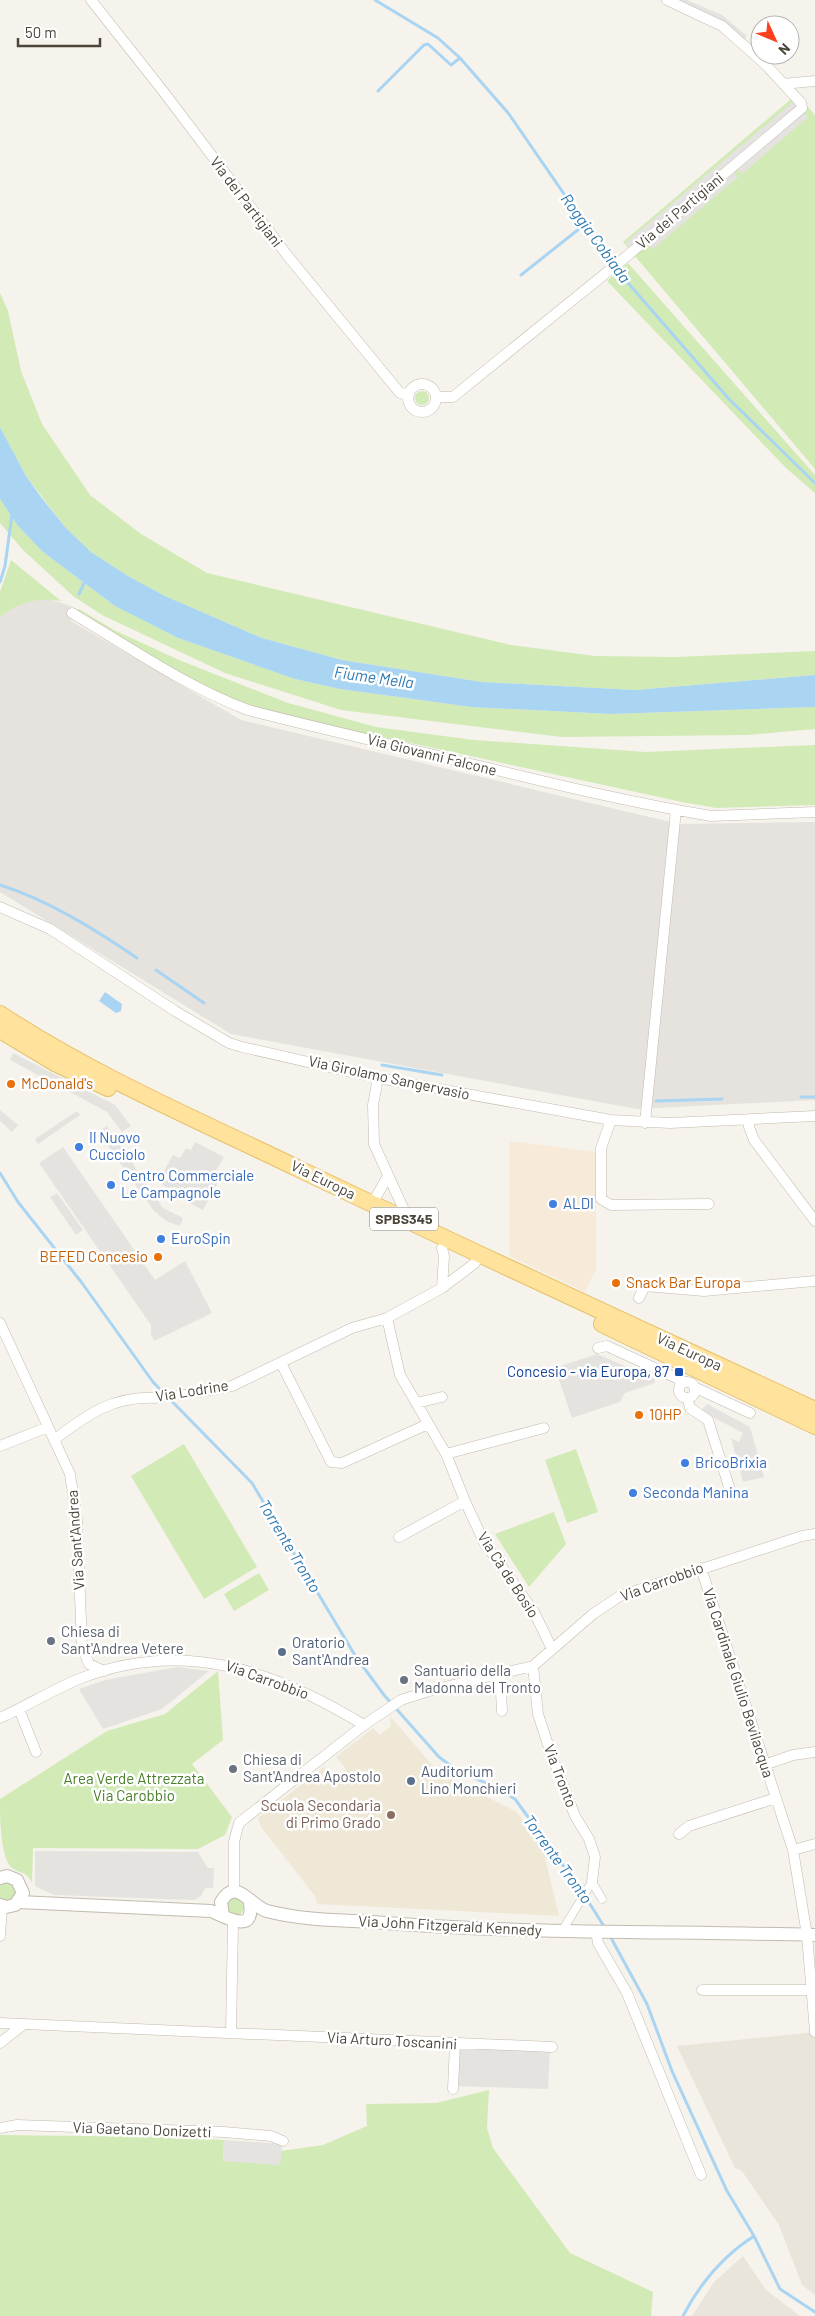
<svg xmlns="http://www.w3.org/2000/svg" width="815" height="2316" font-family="Barlow,sans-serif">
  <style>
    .residential { fill: #eae5da }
    .commercial { fill: #f7ead8 }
    .industrial { fill: #e6e2dd }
    .education { fill: #efe8d6 }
    .green { fill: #d2eab5 }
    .parking { fill: #e5e3e0 }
    .water { fill: #a9d4f2 }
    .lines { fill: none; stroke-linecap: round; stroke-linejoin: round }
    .stream { stroke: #a9d4f2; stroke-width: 3 }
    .pedestrian-casing { stroke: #c2bbae; stroke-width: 9 }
    .minor-casing { stroke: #c2bbae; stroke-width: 11 }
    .tertiary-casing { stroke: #c2bbae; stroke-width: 14 }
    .primary-casing { stroke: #e6c16a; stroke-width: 18 }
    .pedestrian { stroke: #fff; stroke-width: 8 }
    .minor { stroke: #fff; stroke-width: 10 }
    .tertiary { stroke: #fff; stroke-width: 12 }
    .primary { stroke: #ffe39c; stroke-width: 16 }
    .food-dot { fill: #e8710a; stroke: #fff; stroke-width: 2 }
    .shop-dot { fill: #3f7fe0; stroke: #fff; stroke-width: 2 }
    .transit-dot { fill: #1a4fb4; stroke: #fff; stroke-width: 2 }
    .worship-dot { fill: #6b7280; stroke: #fff; stroke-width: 2 }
    .service-dot { fill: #5c6f8a; stroke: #fff; stroke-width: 2 }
    .education-dot { fill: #8d6e63; stroke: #fff; stroke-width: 2 }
    .labels { text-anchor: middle; stroke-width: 5; stroke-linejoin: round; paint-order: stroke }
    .shield { fill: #fff; stroke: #817c74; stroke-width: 1 }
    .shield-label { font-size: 14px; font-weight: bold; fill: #4b4439 }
    .street-label { font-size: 15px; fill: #4b4439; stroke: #fff }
    .food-label { font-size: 15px; fill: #c56008; stroke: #fff; text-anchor: start }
    .shop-label { font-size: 15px; fill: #366cbe; stroke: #fff; text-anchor: start }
    .transit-label { font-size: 15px; fill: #164399; stroke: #fff; text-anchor: end }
    .worship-label { font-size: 15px; fill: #5b616d; stroke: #fff; text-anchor: start }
    .service-label { font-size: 15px; fill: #4e5e75; stroke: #fff; text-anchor: start }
    .park-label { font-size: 15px; fill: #4a7f2a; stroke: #fff }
    .education-label { font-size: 15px; fill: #785e54; stroke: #fff; text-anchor: end }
    .water-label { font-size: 16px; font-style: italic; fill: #2e7ab2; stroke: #fff }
  </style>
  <rect width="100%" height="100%" fill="#f6f3ec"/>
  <!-- residential -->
  <path class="residential" d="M815,2032V2295L802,2285L779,2225L742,2171L735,2168L677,2046Z
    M743,2256L766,2290L800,2316H692L714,2282Z"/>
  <!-- commercial -->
  <path class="commercial" d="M509,1141L596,1152V1269L585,1292L509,1256Z"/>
  <!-- industrial -->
  <path class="industrial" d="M49,599L71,606V621L241,720L679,824L815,822V1100L637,1109L231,1034L0,892V617L15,606L33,600Z"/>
  <!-- education -->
  <path class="education" d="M390,1716L439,1773L517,1812L543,1849L559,1916L317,1904L315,1896L261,1827L258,1818L324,1767L333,1779L346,1769L336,1757L373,1728L380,1735L391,1726Z"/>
  <!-- green -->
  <path class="green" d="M797,94L815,115V469L623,242Z
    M628,263L815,475V493L786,468L607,281Z
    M0,293L8,311L21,371L42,424L90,495L141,534L207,573L511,645L595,656L675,657L815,651V675L635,690L482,682L342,660L262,638L165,596L128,576L91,552L66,528L26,476L0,427Z
    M415 398a7 7 0 1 1 14 0a7 7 0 1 1-14 0Z
    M0,499L18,526L43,552L115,606L178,638L295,679L340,689L471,707L611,714L815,707V729L747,735L562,737L341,710L225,673L102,615L73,596L22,549L0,523Z
    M11,560L61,601C37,597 19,602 0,617V592Z
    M79,609L114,630L179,660L288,703L376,727L474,740L646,752L815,745V805L716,808L682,802L323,724L246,704L197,684L76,610Z
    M184,1444L257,1567L204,1599L131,1476Z
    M576,1449L598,1512L567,1523L545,1460Z
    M554,1512L566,1544L529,1587L495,1534Z
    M259,1573L269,1590L234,1611L224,1594Z
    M218,1671L223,1740L192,1764L232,1817L225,1835L198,1849L33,1848L32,1883C28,1871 19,1874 11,1867C0,1855 0,1817 0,1799L107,1731L165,1714Z
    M4,1880L18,1887L14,1901L0,1900V1883Z
    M226 1907a9 9 0 1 1 18 0a9 9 0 1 1-18 0Z
    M489,2090L487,2128L493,2148L570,2253L653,2292L651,2316H0V2135L170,2137L224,2140L223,2161L280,2164L281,2151L323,2145L367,2126L366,2104L436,2103Z"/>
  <!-- parking -->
  <path class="parking" d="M671,0H687L722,15L747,36L742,41Z
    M794,101L799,106L631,249L625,243Z
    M803,111L808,117L742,174L735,167Z
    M732,170L738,177L653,249L647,242Z
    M13,1053L115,1105L131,1126L122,1132L107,1112L10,1060Z
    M0,1110L18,1125L12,1132L0,1121Z
    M77,1111L80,1115L38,1144L35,1139Z
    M107,1126L163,1208L183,1218L180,1226L168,1222L154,1211L98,1132Z
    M195,1142L224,1157L214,1174L221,1177L203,1210L171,1194L159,1180L173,1155L180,1158L186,1148L191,1150Z
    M63,1147L155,1280L185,1261L212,1313L154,1341L151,1334V1325L39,1163Z
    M57,1193L83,1230L76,1235L50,1197Z
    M597,1354L655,1379V1383L625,1393L620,1402L572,1418L555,1368Z
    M707,1404L750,1427L764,1477L743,1482L731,1438L739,1442L743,1433L701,1411Z
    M177,1667L209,1671L162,1709L103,1729L79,1689L105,1680Z
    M35,1851L198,1852L208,1868H214L213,1888H205L201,1896L194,1900L54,1895L35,1886Z
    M457,2048L550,2051L548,2089L456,2086Z
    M224,2140L282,2144L280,2165L223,2161Z"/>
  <!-- water -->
  <path class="water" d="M0,427L26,476L41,497L66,528L91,552L128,576L165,596L262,638L342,660L482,682L635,690L815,675V707L611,714L471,707L340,689L295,679L178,638L115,606L43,552L18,526L0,499Z
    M105,992L122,1004L121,1011L116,1013L99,1001Z"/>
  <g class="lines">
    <!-- stream -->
    <path class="stream" d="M375,0L438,38L460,58L509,114L615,268L729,399L815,483
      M378,91L424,45L428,44L451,65L460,58
      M521,275L584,225
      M0,582L5,566L12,514
      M79,594L85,581
      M0,885C50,901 94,929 137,958
      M156,970L204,1003
      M382,1065L442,1075
      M801,1097H815
      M656,1101L722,1099
      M0,1173L18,1202L82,1283L153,1382L252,1483L356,1657L384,1695L439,1757L455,1769L499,1789L515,1799L583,1893L605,1928
      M610,1936L647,2004L672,2071L727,2191L754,2236C723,2256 700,2283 683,2316
      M754,2236L780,2289L815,2312"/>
    <!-- pedestrian casing -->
    <g class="pedestrian-casing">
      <path id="pedestrian" d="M155,1398L199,1392
        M562,1931L592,1882L602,1899"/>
    </g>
    <!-- minor casing -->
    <g class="minor-casing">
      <path id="minor" d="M91,0L163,91L287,255L400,393L409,395
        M783,84L815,81
        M408 398a14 14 0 1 1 28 0a14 14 0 1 1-28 0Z
        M436,397H453L627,256L802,108L801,103L765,64L722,26L667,0
        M72,613C129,647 185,686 248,710C318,728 388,744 459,761C542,781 626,802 711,816L815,812
        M0,907L50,929L175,1011L229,1043L242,1047L378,1078L611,1120L670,1123L815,1116
        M378,1078L373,1105L374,1144L409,1221
        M749,1119V1127L754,1140L815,1221
        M611,1120L601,1148V1199L611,1205L709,1204
        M645,1123L676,810
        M372,1204L388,1176
        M442,1288L444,1256L442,1248
        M639,1298L645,1286L704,1291L815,1281
        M387,1318L400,1375L446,1454L465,1501L484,1542L534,1612L552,1649
        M0,1323L70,1474L77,1520L82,1647L89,1664L104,1671
        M598,1348L607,1346L685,1382
        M281,1363L331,1462L342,1463L428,1424
        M679 1390a8 8 0 1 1 16 0a8 8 0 1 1-16 0Z
        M694,1387L750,1413
        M199,1392L232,1386L352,1328L387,1318L442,1288L475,1263
        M688,1399L690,1408L708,1420L731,1493
        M416,1403L442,1397
        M55,1439C88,1414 113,1396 155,1398
        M0,1446L48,1427
        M446,1454L544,1428
        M399,1537L465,1501
        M701,1568L793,1850L807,1935L815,2032
        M533,1666L538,1714L551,1754L575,1816L589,1839L595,1857L592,1882
        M500,1674L502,1711
        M19,1709L36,1752
        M0,1718C27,1706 52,1690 79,1679C182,1638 274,1670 364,1725
        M764,1765L793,1755L815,1752
        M679,1834L689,1826L776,1798
        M793,1850L815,1844
        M234,1892V1842L239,1823L364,1725L401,1700L432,1690L533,1666L593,1614L620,1596L802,1536L815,1534
        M596,1931L598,1943L627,1993L701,2175
        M0,1936L2,1906
        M702,1990H810
        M0,2023L552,2047
        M231,2033L233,1922
        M0,2043L24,2024
        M453,2089L455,2044
        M0,2128L17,2125L224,2132L271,2136L283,2141"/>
    </g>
    <!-- tertiary casing -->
    <g class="tertiary-casing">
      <path id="tertiary" d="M0,1878L7,1876L17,1880L23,1893L15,1905L6,1907L0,1905
        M19,1902L211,1911C224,1916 255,1936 250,1903
        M223,1916L221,1902C236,1876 250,1906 267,1911C300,1920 338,1920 372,1922C520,1934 667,1931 815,1935"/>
    </g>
    <!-- primary casing -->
    <g class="primary-casing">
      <path id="primary" d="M0,1014C94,1076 198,1120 299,1169C470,1251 643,1330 815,1410
        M0,1030L55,1063L108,1088
        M602,1324L815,1426"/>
    </g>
    <!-- pedestrian -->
    <use href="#pedestrian" class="pedestrian"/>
    <!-- minor -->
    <use href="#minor" class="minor"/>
    <!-- tertiary -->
    <use href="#tertiary" class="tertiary"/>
    <!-- primary -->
    <use href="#primary" class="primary"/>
  </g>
  <!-- markers -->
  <g class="food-dot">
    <circle cx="11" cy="1084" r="5"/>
    <circle cx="158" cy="1257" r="5"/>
    <circle cx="616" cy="1283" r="5"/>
    <circle cx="639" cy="1415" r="5"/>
  </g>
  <g class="shop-dot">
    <circle cx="79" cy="1147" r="5"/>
    <circle cx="111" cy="1185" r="5"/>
    <circle cx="553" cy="1204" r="5"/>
    <circle cx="161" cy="1239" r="5"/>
    <circle cx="685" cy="1463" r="5"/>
    <circle cx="633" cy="1493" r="5"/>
  </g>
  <rect class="transit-dot" x="674" y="1367" width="10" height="10" rx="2.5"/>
  <g class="worship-dot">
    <circle cx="51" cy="1641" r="5"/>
    <circle cx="404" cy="1680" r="5"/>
    <circle cx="233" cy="1769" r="5"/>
  </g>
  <g class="service-dot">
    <circle cx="282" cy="1652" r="5"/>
    <circle cx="411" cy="1781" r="5"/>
  </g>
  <circle class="education-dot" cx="391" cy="1815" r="5"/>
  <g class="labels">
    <!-- shield labels -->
    <rect class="shield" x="370" y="1207.5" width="68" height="23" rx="4"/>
    <g class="shield-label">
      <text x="404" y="1224">SPBS345</text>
    </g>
    <!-- street labels -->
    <g class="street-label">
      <text transform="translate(246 202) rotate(53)" y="5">Via dei Partigiani</text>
      <text transform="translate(680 211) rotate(-40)" y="5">Via dei Partigiani</text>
      <text transform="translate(432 755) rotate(14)" y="5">Via Giovanni Falcone</text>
      <text transform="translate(389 1078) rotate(12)" y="5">Via Girolamo Sangervasio</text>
      <text transform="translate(323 1180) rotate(26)" y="5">Via Europa</text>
      <text transform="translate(689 1352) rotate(25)" y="5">Via Europa</text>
      <text transform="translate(192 1391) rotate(-9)" y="5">Via Lodrine</text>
      <text transform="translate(76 1540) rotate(-94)" y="5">Via Sant'Andrea</text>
      <text transform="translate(508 1575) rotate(57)" y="5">Via Cà de Bosio</text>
      <text transform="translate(662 1582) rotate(-20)" y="5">Via Carrobbio</text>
      <text transform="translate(267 1680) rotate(20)" y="5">Via Carrobbio</text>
      <text transform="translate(738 1683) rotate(72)" y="5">Via Cardinale Giulio Bevilacqua</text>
      <text transform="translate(560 1776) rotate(69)" y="5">Via Tronto</text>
      <text transform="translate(450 1926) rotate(3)" y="5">Via John Fitzgerald Kennedy</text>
      <text transform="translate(392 2041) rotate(3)" y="5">Via Arturo Toscanini</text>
      <text transform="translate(142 2130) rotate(2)" y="5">Via Gaetano Donizetti</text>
    </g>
    <!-- food labels -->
    <g class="food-label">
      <text x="21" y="1089">McDonald's</text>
      <text x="148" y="1262" text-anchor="end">BEFED Concesio</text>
      <text x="626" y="1288">Snack Bar Europa</text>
      <text x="649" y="1420">10HP</text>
    </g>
    <!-- shop labels -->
    <g class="shop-label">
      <text x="89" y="1143">Il Nuovo<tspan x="89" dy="17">Cucciolo</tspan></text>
      <text x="121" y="1181">Centro Commerciale<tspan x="121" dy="17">Le Campagnole</tspan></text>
      <text x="563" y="1209">ALDI</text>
      <text x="171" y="1244">EuroSpin</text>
      <text x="695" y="1468">BricoBrixia</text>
      <text x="643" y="1498">Seconda Manina</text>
    </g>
    <!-- transit labels -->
    <g class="transit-label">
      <text x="669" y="1377">Concesio - via Europa, 87</text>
    </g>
    <!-- worship labels -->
    <g class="worship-label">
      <text x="61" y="1637">Chiesa di<tspan x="61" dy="17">Sant'Andrea Vetere</tspan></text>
      <text x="414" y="1676">Santuario della<tspan x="414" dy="17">Madonna del Tronto</tspan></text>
      <text x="243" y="1765">Chiesa di<tspan x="243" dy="17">Sant'Andrea Apostolo</tspan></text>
    </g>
    <!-- service labels -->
    <g class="service-label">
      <text x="292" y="1648">Oratorio<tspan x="292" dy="17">Sant'Andrea</tspan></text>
      <text x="421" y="1777">Auditorium<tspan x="421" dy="17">Lino Monchieri</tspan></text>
    </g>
    <!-- park labels -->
    <g class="park-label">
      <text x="134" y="1784">Area Verde Attrezzata<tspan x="134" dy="17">Via Carobbio</tspan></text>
    </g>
    <!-- education labels -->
    <g class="education-label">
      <text x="381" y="1811">Scuola Secondaria<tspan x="381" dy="17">di Primo Grado</tspan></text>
    </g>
    <!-- water labels -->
    <g class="water-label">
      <text transform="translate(596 238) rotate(54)" y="6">Roggia Cobiada</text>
      <text transform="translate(374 677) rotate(8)" y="6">Fiume Mella</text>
      <text transform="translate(290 1546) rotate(59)" y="6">Torrente Tronto</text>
      <text transform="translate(558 1859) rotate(54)" y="6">Torrente Tronto</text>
    </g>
  </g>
  <!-- north arrow -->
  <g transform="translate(775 40) rotate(134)"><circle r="24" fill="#ffffff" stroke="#b7b4b0"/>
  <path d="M0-4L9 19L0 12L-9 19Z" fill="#fc3f1d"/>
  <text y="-8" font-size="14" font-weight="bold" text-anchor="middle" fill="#4b4439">N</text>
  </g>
  <!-- scale -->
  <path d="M18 38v8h82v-8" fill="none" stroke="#4b4439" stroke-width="2.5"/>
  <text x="25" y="38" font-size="15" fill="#4b4439" stroke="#ffffff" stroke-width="4" paint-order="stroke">50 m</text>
</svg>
